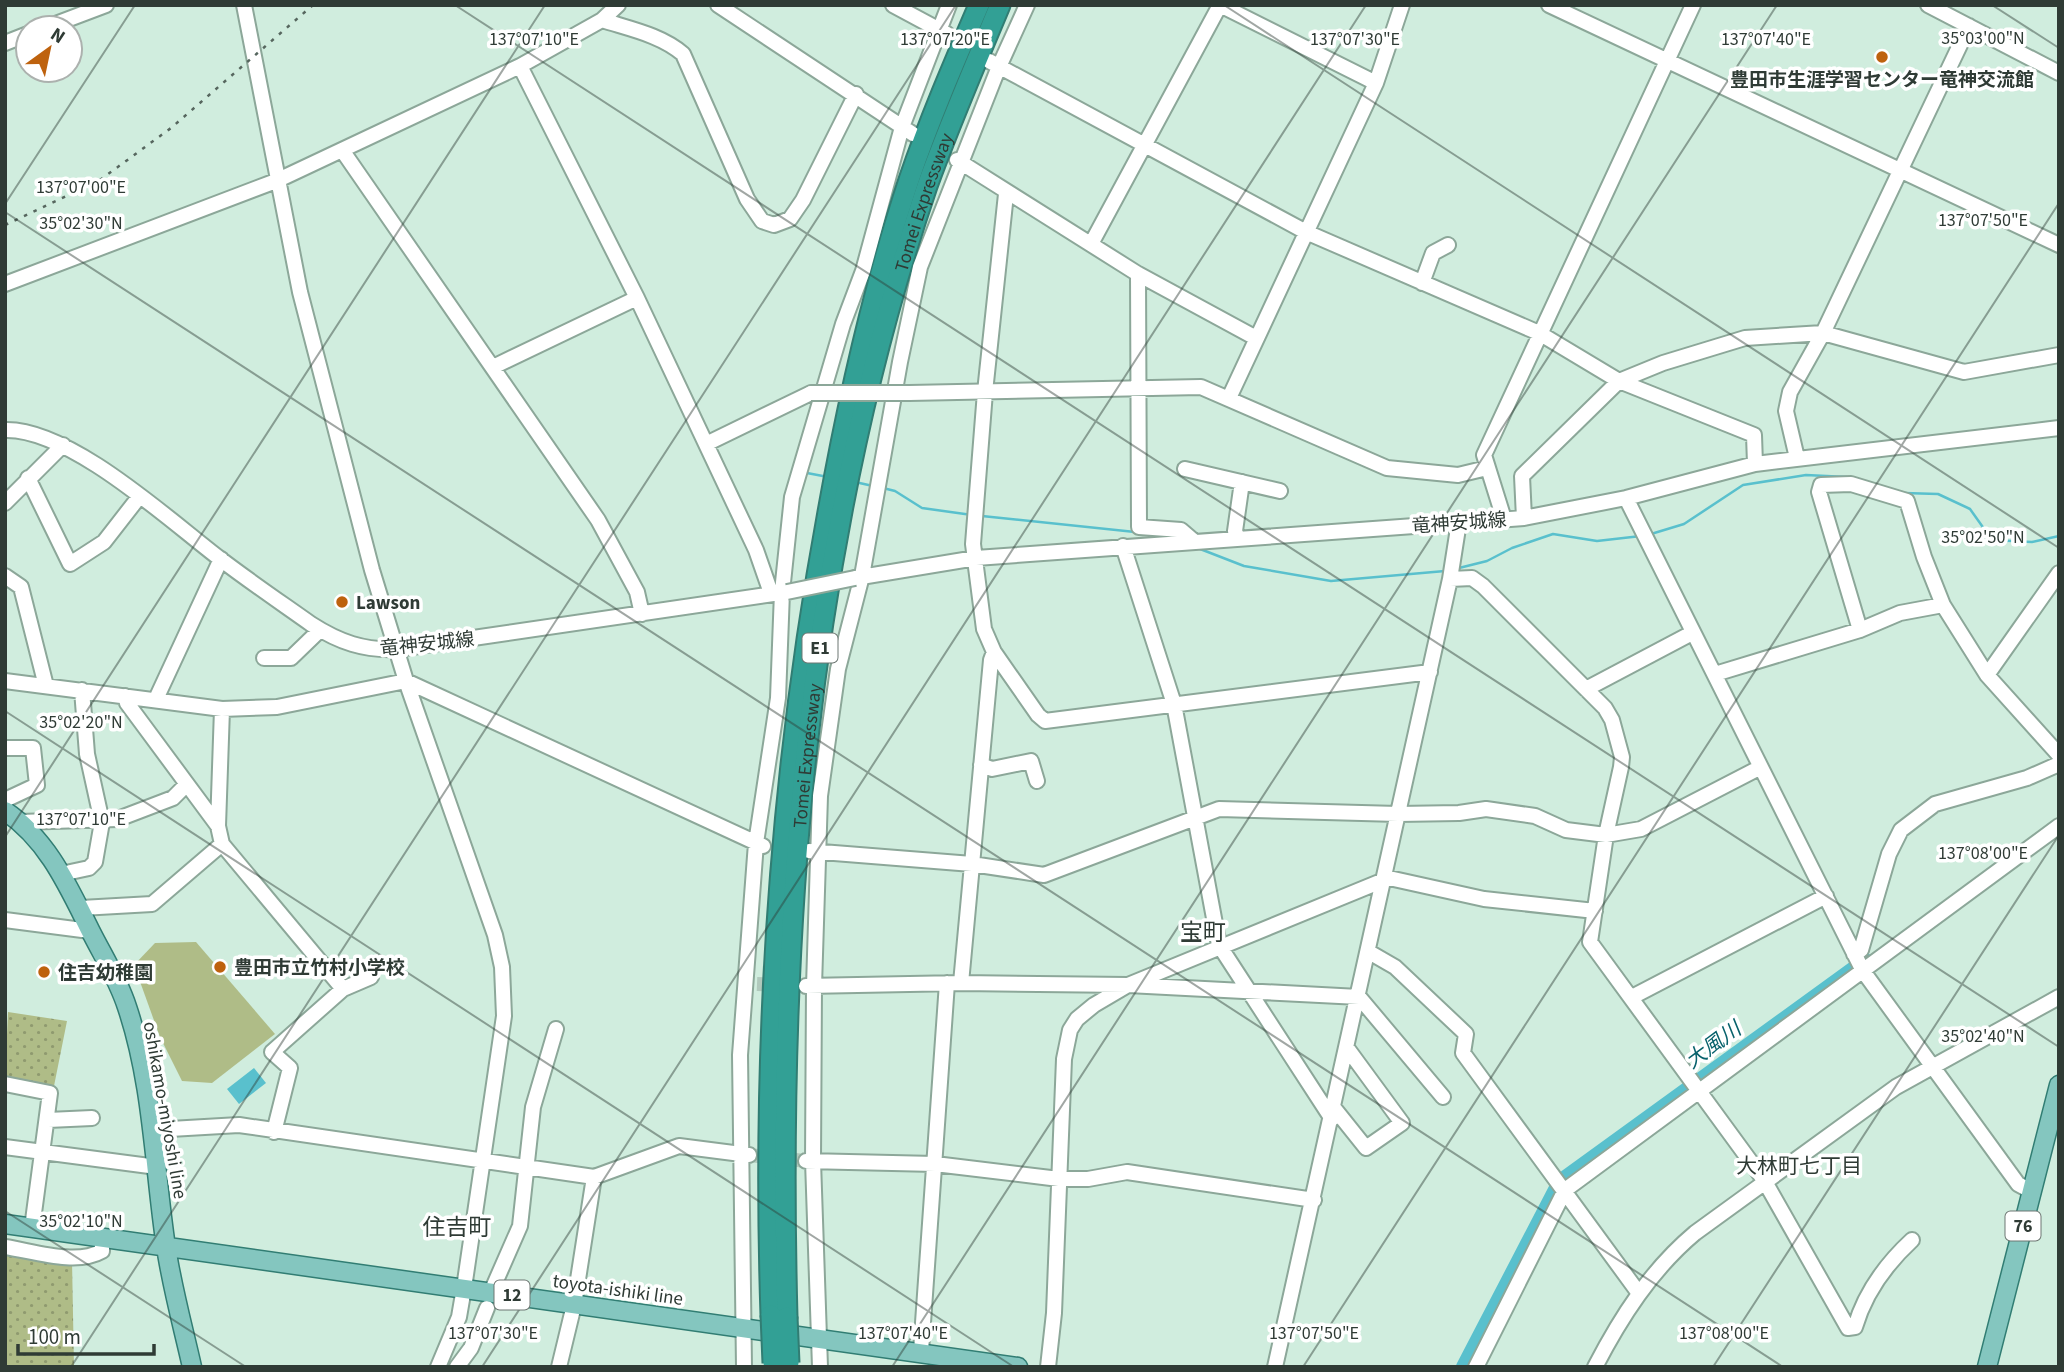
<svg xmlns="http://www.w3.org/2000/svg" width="2064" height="1372" font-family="'Source Sans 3','Noto Sans JP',sans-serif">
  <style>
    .grass { fill: url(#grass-dots) }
    .garden { fill: #afbc87 }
    .water { fill: #59c0cd }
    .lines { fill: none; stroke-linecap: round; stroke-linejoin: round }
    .stream { stroke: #59c0cd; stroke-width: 2.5 }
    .river { stroke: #59c0cd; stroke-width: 16 }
    .minor-tunnel { stroke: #b0c9bc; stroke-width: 14; stroke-dasharray: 14 7; stroke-linecap: butt }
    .minor-casing { stroke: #8ca799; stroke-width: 18 }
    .major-casing { stroke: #317d73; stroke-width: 21 }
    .highway-casing { stroke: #317d73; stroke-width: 23 }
    .minor { stroke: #fff; stroke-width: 14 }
    .major { stroke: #84c6bf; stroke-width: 18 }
    .highway { stroke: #32a095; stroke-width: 19 }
    .rail { stroke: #56665e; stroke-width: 2.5; stroke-dasharray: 3.5 7; stroke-linecap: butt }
    .minor-bridge-casing { stroke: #8ca799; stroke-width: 18; stroke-linecap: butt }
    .highway-bridge-casing { stroke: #317d73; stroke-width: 23; stroke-linecap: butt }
    .minor-bridge { stroke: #fff; stroke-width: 14 }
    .highway-bridge { stroke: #32a095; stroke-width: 19 }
    .ticks { fill: none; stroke: #2f3b35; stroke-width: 2; stroke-opacity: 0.45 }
    .poi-dot { fill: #be620e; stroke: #fff; stroke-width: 2.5 }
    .labels { text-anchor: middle; stroke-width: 7; stroke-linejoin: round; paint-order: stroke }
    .shield { fill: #fff; stroke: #6d7672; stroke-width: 2 }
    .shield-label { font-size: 18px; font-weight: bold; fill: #2f3b35 }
    .poi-label { font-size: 19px; font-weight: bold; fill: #2f3b35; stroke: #fff; text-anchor: start }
    .street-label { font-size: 19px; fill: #2f3b35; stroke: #fff }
    .water-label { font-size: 21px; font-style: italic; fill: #08626c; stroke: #fff }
    .neighbourhood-label { font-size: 21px; fill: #2f3b35; stroke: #fff }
    .quarter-label { font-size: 23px; fill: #2f3b35; stroke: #fff }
    .ticks-label { font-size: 18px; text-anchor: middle; fill: #2f3b35; stroke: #fff; stroke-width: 7; stroke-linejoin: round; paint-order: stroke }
  </style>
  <defs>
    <pattern id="grass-dots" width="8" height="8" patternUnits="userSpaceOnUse" patternTransform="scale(1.75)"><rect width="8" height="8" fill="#afbc87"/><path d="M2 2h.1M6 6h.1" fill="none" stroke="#8f9a6f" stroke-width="1.8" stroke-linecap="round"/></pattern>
  </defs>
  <rect width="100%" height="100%" fill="#d0edde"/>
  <!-- grass -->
  <path class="grass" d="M8,1012L67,1021L54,1086L5,1080Z
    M5,1251L72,1260L74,1367H5Z"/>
  <!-- garden -->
  <path class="garden" d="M196,942L275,1034L212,1083L182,1081L160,1037L134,965L155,943Z"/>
  <!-- water -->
  <path class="water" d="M254,1068L266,1083L239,1104L227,1089Z"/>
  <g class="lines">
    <!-- stream -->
    <path class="stream" d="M807,473L828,477
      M855,482L873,486
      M883,488L895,491L922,508L972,515
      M1904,493L1938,494L1970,509L1992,540L2032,542L2059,536
      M982,516L1135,532
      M1651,534L1684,524L1743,485L1806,475L1847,477
      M1195,547L1244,566L1331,581L1445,571
      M1455,569L1487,561L1512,548L1553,534L1597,541L1641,536"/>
    <!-- river -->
    <path class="river" d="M1464,1367L1556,1190L1567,1177L1865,961"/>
    <!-- minor-tunnel -->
    <path class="minor-tunnel" d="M757,984L782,985
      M749,1155L806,1161"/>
    <!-- minor casing -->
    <g class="minor-casing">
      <path id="minor" d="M244,5L300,292L372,570L406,681L495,935L502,967L504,1016L464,1288L459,1317L438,1367
        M718,5L913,134
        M893,5L947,34
        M1220,5L1376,83
        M1549,5L2059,245
        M1928,5L2059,73
        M602,20C630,29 661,35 683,54L747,199L762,221L774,225L790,219L803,200L856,94
        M45,28L106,5
        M5,43L28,34
        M989,61L1306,232L1539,333L1619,381L1754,435L1755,464
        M520,66L637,298L756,550L771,593
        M342,150L598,520L637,592L642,614
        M957,160L1138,274L1256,338
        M1006,194L985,392L973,544L984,629L994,652L1038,715L1045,721L1430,672
        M1091,244L1220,5
        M1138,274L1139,527L1181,530L1195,542
        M1422,283L1433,253L1448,245
        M5,284L276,181L520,66L602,20L618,5
        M493,367L637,298
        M909,393L1201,387L1387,468L1458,475L1487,468
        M1229,398L1376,83L1402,5
        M5,430C69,428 168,519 219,558C249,581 280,602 311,624C339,642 364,651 398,649L787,592
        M706,444L811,393
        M1797,458L1786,411L1790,392L1823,333L1969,26
        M1185,469L1280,491
        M28,478L70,564L104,542L139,497
        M1626,498L1863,971L2018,1184L2031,1191
        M5,503L63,445
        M1524,518L1522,476L1619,381L1663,363L1745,338L1823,333L1964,372L2059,355
        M1504,519L1484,455L1693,5
        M1238,539L1235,531L1242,482
        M1123,546L1174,704L1219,945L1332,1119
        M5,576L21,587L46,686
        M855,578L976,558L1524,518L1626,498L1755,464L2059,428
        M1450,579L1472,578L1483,586L1605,708L1612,720L1622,757L1621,767L1606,835L1590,942L1764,1180L1848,1328L1855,1327C1865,1293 1886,1264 1912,1240
        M1860,630L1819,492L1821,485L1851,484L1907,501L1924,557L1943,605L1987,675L2059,755
        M264,658H291L320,630
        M1715,674L1860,630L1900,613L1943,605
        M1987,675L2059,573
        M5,681L222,709L277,707L406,681L763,846
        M1586,689L1692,633
        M125,696L127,703L218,826
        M156,699L221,559
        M222,709L218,826L222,844L343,989
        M5,748H33L37,785L5,800
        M981,765L992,769L1031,761L1037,781
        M19,822L118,819L173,798L187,784
        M809,851L972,864L1044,875L1219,809L1398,814L1459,813L1486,809L1535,816L1566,830L1606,835L1641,829L1759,768
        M61,874L89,868L95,862L102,822L87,754L82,690
        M81,908L152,904L222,844
        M5,920L90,931
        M1369,952L1395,967L1466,1034L1463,1053L1638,1292
        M1854,954L1861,950L1889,854L1901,830L1935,804L2027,778L2059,764
        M961,983L991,660L994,652
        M806,986L961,983L1128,985L1359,997L1443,1097
        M1632,997L1826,896
        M5,1084L50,1093L32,1228
        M1334,1108L1366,1148L1402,1123L1347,1048
        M48,1120L92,1118
        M153,1130L239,1125L594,1177L679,1146L749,1155
        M274,1132L290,1068L272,1052L343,989L371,977
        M5,1147L157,1167
        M806,1161L935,1164L1059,1179H1088L1127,1172L1314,1200
        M5,1247C33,1251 76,1266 102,1251V1238
        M491,1292L520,1226L533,1107L556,1029
        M921,1351L947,983
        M457,1367L471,1348L487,1308
        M559,1367L574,1305L594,1177
        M744,1367L740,1055L756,843L778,698L782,592L792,497L843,324L863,271L902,127L949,5
        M820,1367L813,1161L814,986L820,796L838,669L862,576L900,362L920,267L998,69L1027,5
        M1048,1367L1054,1313L1064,1059L1070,1030L1077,1019L1094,1005L1128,985L1389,878L1484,899L1595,911
        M1275,1367L1450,579L1459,522
        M1476,1367L1565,1190L2059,826
        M1595,1367C1621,1317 1651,1270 1695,1233L1896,1087L2059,997"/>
    </g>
    <!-- major casing -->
    <g class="major-casing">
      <path id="major" d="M5,811C48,840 68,886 90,930C103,956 118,979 127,1007C153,1084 154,1167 166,1247C172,1287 183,1327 192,1367
        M5,1224L1018,1367
        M1987,1367L2059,1085"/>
    </g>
    <!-- highway casing -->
    <g class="highway-casing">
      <g id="highway">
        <path d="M771,1315C762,1045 779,778 828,512C848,400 873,288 909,180C929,121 954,63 979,5"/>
        <path id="s1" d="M787,1317C777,937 804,548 927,186C949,125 975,65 1000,5"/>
      </g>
    </g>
    <!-- minor -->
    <use href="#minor" class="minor"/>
    <!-- major -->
    <use href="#major" class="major"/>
    <!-- highway -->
    <use href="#highway" class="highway"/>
    <!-- rail -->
    <path class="rail" d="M5,225L100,180L171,128L313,5"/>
    <!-- minor-bridge casing -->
    <g class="minor-bridge-casing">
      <path id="minor-bridge" d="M811,393H909
        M787,592L855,578"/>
    </g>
    <!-- highway-bridge casing -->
    <g class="highway-bridge-casing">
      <path id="highway-bridge" d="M771,1315L773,1363
        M787,1317L789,1363"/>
    </g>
    <!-- minor-bridge -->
    <use href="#minor-bridge" class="minor-bridge"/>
    <!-- highway-bridge -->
    <use href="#highway-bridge" class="highway-bridge"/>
  </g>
  <!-- ticks -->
  <path class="ticks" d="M455,5L2059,1047M1224,5L2059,548M1992,5L2059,48M5,204L135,5M5,212L1783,1367M5,711L1014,1367M5,837L545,5M5,1211L246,1367M71,1367L956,5M482,1367L1366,5M892,1367L1777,5M1303,1367L2059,203M1713,1367L2059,835"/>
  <!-- markers -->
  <g class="poi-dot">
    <circle cx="1882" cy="57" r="7"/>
    <circle cx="342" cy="602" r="7"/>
    <circle cx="220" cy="967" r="7"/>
    <circle cx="44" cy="972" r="7"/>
  </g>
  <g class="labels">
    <!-- shield labels -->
    <g class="shield">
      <rect x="802.5" y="633.5" width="35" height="29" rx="5"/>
      <rect x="2005.5" y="1211.5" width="35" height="29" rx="5"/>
      <rect x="494.5" y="1280.5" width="35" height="29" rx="5"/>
    </g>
    <g class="shield-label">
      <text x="820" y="654">E1</text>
      <text x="2023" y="1232">76</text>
      <text x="512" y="1301">12</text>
    </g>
    <!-- poi labels -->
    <g class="poi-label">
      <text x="1882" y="86" text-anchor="middle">豊田市生涯学習センター竜神交流館</text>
      <text x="356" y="609">Lawson</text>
      <text x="234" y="974">豊田市立竹村小学校</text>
      <text x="58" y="979">住吉幼稚園</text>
    </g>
    <!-- street labels -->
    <g class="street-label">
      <text dy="7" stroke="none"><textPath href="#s1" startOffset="1129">Tomei Expressway</textPath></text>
      <text transform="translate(1459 522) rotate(-4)" y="7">竜神安城線</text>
      <text transform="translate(427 643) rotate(-6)" y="7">竜神安城線</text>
      <text dy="7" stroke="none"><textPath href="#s1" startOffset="562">Tomei Expressway</textPath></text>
      <text transform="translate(166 1110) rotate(80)" y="7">oshikamo-miyoshi line</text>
      <text transform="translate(618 1289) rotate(8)" y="7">toyota-ishiki line</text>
    </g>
    <!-- water labels -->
    <g class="water-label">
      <text transform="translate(1713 1045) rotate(-36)" y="7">大風川</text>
    </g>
    <!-- neighbourhood labels -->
    <g class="neighbourhood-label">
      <text x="1799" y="1173">大林町七丁目</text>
    </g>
    <!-- quarter labels -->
    <g class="quarter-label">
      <text x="1203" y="940">宝町</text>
      <text x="457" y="1235">住吉町</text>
    </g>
  </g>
  <g class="ticks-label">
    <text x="1983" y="44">35°03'00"N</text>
    <text x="534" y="45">137°07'10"E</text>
    <text x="945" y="45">137°07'20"E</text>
    <text x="1355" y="45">137°07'30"E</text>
    <text x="1766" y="45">137°07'40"E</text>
    <text x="81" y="193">137°07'00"E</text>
    <text x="1983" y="226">137°07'50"E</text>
    <text x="81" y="229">35°02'30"N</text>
    <text x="1983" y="543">35°02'50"N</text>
    <text x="81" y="728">35°02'20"N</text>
    <text x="81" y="825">137°07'10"E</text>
    <text x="1983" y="859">137°08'00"E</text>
    <text x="1983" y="1042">35°02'40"N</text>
    <text x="81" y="1227">35°02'10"N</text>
    <text x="493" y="1339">137°07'30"E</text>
    <text x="903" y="1339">137°07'40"E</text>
    <text x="1314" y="1339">137°07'50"E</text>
    <text x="1724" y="1339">137°08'00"E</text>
  </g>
  <!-- border -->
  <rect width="2064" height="1372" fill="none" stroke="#2f3b35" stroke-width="14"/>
  <!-- north arrow -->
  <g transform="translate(49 49) rotate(33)"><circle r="33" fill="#ffffff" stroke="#acb1ae" stroke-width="2"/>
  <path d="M0-5L12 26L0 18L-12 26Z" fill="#be620e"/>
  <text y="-10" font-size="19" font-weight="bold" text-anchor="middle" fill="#2f3b35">N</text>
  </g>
  <!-- scale -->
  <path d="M18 1344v10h136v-10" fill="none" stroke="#2f3b35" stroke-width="3.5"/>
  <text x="28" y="1344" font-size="21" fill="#2f3b35" stroke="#ffffff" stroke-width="5" paint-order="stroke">100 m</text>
</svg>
